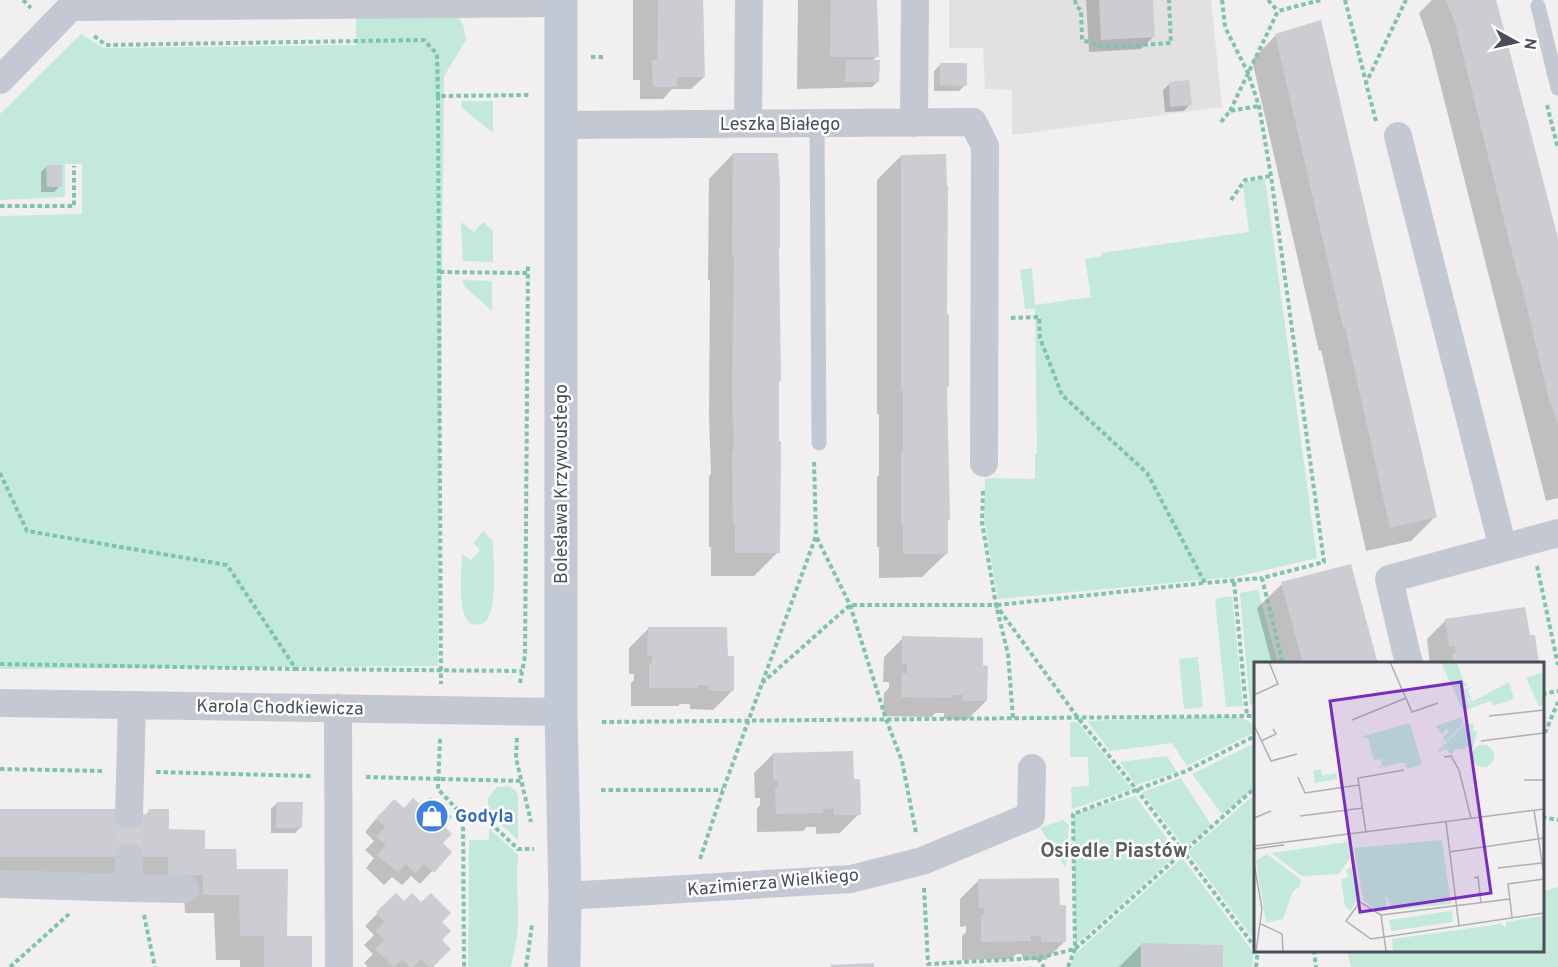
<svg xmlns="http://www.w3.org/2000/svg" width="1558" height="967" font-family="Overpass,sans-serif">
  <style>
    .education { fill: #e2e0e0 }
    .green { fill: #c2e9da }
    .shadow { fill: #0003 }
    .building { fill: #cccdd2 }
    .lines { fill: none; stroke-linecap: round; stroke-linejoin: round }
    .street-tunnel { stroke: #cfcfd1; stroke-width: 28; stroke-dasharray: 28 14; stroke-linecap: butt }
    .path { stroke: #7ec3b1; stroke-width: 4; stroke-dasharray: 4.5 3; stroke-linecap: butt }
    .lane { stroke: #c4c8d2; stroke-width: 15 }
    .street { stroke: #c4c8d2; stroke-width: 28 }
    .secondary { stroke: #c3c8d5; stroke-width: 33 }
    .labels { text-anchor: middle; stroke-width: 5; stroke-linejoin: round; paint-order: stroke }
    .street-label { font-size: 18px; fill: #494e5a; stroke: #fff }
    .shop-label { font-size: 18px; font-weight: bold; fill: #366cbe; stroke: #fff; text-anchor: start }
    .neighbourhood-label { font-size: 20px; font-weight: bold; fill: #5c5d62; stroke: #fff }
    .inset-road { fill: none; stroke: #aeafb3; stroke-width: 1.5 }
    .view { fill: #7b2cbf; fill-opacity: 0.15; stroke: #7b2cbf; stroke-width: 3 }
    .inset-edge { fill: none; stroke: #494e5a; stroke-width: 3 }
  </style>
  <rect width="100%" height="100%" fill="#f1efef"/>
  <!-- education -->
  <path class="education" d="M949,0H1211L1222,107L1012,135V90L985,89L983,48H949Z"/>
  <!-- green -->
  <path class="green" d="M456,15L463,24L466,40L444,76L438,666L0,669V216L82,214V164H65V197L0,200V114L81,34L104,48L356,45V17Z
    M462,101H493V133L461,107Z
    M1265,179L1317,558L1235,577L998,599L984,519L985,478L1035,479V454L1037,453L1035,309H1025L1020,270L1032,268L1035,305L1091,297L1085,259L1102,256V253L1249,232L1243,186L1245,182Z
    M461,222L474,232L483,222L493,231V262L463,261Z
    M463,280L492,281V311L463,285Z
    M483,531L493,541C493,558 498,613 485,622C481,625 476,625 471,624C456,613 462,572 462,554L471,560L480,550L474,543Z
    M1258,590L1278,664H1255V704L1250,705L1240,593Z
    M1230,596L1232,597L1243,706L1226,707L1215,599Z
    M1198,657L1203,707L1184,709L1179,659Z
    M1226,716C1237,717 1247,718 1255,726V732L1187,766L1172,743L1110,751L1087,721Z
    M1070,722H1077L1132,789L1072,809L1071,787L1089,786L1088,757H1070Z
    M1255,743V788L1222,814L1192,774Z
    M1167,756L1177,772L1136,785L1120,762Z
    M1181,778L1211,825L1185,848L1142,792Z
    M509,786L516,791L518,796V840L488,812V798L497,787Z
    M1255,794V941L1188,852Z
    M1135,796L1175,849V856L1075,945L1073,814Z
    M1063,820L1069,825L1066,868L1040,828Z
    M489,828L518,855C516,877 518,898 518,921C518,937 514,951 511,967H470L468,965L469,840H489Z
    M1182,858L1254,953L1252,967H1070L1075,954Z
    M1558,887V967H1351L1347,951L1542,950V892Z"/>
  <!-- shadow -->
  <path class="shadow" d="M633,0H703L704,77L691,89H672L663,99H640V80H633Z
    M798,0H876L877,56L871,62L878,81L872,87L797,89Z
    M1086,0H1152L1154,36L1141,49L1089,52Z
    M1432,0H1495L1558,245V498L1546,501L1431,48L1419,13Z
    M1276,35L1435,517L1411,541L1366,551L1321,350L1319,351L1252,60Z
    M940,65L965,85L959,91H934V71Z
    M1169,84L1190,104L1184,111L1165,112L1163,90Z
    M733,154L780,381L778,383V552L754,576H711V547H709V476L711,474L709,415L710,280H708L709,179Z
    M901,156L946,470L948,520L947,522V553L922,577L879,578V547H877V477L879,475V414H877V180Z
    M47,166L60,186L54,192H41V172Z
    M1282,584L1377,664H1272L1257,608Z
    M1446,620L1528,637L1538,664H1430L1427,639Z
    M648,629L726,658L732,691L713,710L690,709V704H680L678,706H631V683L634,680V674H629V648Z
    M903,638L981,667L986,701L967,720L944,719V713H935L932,717L883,716L884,693L889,688V682H883L884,657Z
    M773,754L852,781L859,814L840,833L816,834V827H807L803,831L757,832V808L760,805V798H755L754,773Z
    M277,803L301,827L295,833H271V809Z
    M0,810L144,816L149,811L168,830L235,870L310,967H240V960H216L214,913H185L184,893L0,875Z
    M403,810L441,826V844L450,852L420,884L411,876L402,885L392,877L384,885L366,868L374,858L365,850L374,841L365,832L381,813Z
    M979,880L1065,941L1046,960H1023L1022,954H1016L1011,959L962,960V936L966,932V926L960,927V899Z
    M396,895L404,903L440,922V940L431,967H368L364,963L373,954L364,945L374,935L365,926Z
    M1142,944L1221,967H1119Z"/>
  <!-- building -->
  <path class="building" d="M658,0H703L705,77H677V87H653L652,60H657Z
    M831,0H877L879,57H830Z
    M1099,0H1153L1155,37L1101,40Z
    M1446,0H1496L1498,7L1558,238V424L1549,399L1519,275L1518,276L1455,23Z
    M1321,20L1437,517L1390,528L1345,327H1343L1275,34Z
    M846,60H880L879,82H845Z
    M940,63H967V86L940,85Z
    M1189,80L1192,105L1170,107L1169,82Z
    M733,153H778L780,183V247H779L781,381H779V441H781L780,553H735V523H733L732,450H734L732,390L734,256H732Z
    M946,154L947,186H948L947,314H949V387H947L950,520H948V554H903V524H901V451H903V390L901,391V155Z
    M46,165H62V187H47Z
    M1351,564L1378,664H1303L1281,582Z
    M1525,607L1530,635H1535L1539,664H1454L1452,654L1456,653L1455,646L1449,647L1445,619Z
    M648,627H727L728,656H734V691H709L708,685H698V688H649V663H652V655L647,656Z
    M902,636L983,638V665L988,666L987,701H962L963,695H952V698L901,697L902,673H907V664H902Z
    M853,751L854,779H860L861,815H834V808L823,809V813L776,814L775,788H778V780H773V753Z
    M430,797L452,817L444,826L452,834L443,843L452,852L434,873L424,864L416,873L405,864L398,873L377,855L386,845L376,837L385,827L376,819L394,799L404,808L413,798L422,806Z
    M277,802H303L302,828H276Z
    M0,809H116L137,815L148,814L149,809H169V829L205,830V849H236L237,869H288L287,936H312V967H264V936H240L239,895H203V875H168V857H0Z
    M1059,878L1060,905H1066V942H1041V936H1031V941L981,942V915H984V908H979L978,879Z
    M396,893L404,901L412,893L421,902L431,893L451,913L442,922L451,931L442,940L451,949L433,967H429L421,959L413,967H410L402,960L394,967L375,949L384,940L376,931L385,922L376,912Z
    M1141,943L1223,945V967H1141Z
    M874,963V967H831L830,965Z"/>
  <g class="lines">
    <!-- street-tunnel -->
    <path class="street-tunnel" d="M129,857V815"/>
    <!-- path -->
    <path class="path" d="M23,0L31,8
      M1075,0L1076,6L1081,10L1082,40L1105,47L1171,43L1169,0
      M1222,0L1225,27L1248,73L1259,106L1271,176L1324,562L1262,578L1283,664
      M1268,0L1278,11
      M1345,0L1366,82
      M94,36L106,45L424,40L437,54L438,96L530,95
      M591,57H603
      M438,96L441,684
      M1547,105L1558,149
      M1230,111L1278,11L1321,0
      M1376,121L1366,83L1406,0
      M1221,122L1230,111L1259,106
      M1231,200L1245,180L1271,176
      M0,206H74V166
      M440,272L528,273
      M1011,318L1039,317L1040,338L1062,395L1147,473L1205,583L1262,578
      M814,462L816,536
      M0,473L27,531L227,565L296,669L522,671
      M983,491L982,522L996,605L1008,654L1013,718
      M1537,566L1558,665
      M1234,582L1247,716
      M997,605L1204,583
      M0,664L296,669
      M520,683L525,656L528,265
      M762,683L850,605H996L1078,718L1137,790L1255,947
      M1542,694L1558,691
      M602,722L1255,716
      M517,738L516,758L531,822
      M440,739L438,789L463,816L464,967
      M1542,740L1558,702
      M0,769L104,771
      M156,772L311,776
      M366,777L521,781
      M601,790H723
      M463,816H483L518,849H534
      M1542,817L1558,820
      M700,859L723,790L816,536L850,605L886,719L902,761L916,833
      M924,888L928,964L1038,958L1075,949L1255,788
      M144,915L155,967
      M1314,950L1316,967
      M1038,958L1044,967
      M10,967L69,914
      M526,967L532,925
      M1068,967L1075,949L1073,814L1186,771L1255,736
      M1256,967L1258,950"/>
    <!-- lane -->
    <path class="lane" d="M1538,6L1558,88
      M817,123L819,443"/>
    <!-- street -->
    <path class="street" d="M0,80L71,7L561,3
      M914,123L915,0
      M748,124L749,0
      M561,125L973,122L985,146L984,463
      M1398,136L1503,548
      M1409,664L1389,579L1558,533
      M0,703L561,712
      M338,708L339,967
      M129,815L132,705
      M0,884L128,888L129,857
      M128,888L185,889
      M565,896L851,879L922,861L1031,816L1032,768"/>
    <!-- secondary -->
    <path class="secondary" d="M561,0V712L565,896L564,967"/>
  </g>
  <!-- icons -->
  <defs>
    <g id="shop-disc" transform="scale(1.725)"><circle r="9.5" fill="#3f7fe0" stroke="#fff"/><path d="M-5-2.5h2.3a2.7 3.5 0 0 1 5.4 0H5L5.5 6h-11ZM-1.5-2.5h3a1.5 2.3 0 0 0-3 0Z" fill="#fff"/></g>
  </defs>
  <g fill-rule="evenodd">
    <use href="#shop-disc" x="432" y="816"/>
  </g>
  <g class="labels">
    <!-- street labels -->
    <g class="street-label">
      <text x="780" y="130">Leszka Białego</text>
      <text transform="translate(561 484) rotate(-90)" y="6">Bolesława Krzywoustego</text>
      <text transform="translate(280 707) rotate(1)" y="6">Karola Chodkiewicza</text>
      <text transform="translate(773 882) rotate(-5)" y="6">Kazimierza Wielkiego</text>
    </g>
    <!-- shop labels -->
    <g class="shop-label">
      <text x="455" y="822">Godyla</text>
    </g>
    <!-- neighbourhood labels -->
    <g class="neighbourhood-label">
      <text x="1114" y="857">Osiedle Piastów</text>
    </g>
  </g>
  <!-- overview -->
  <g transform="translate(1254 662)">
    <rect width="290" height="290" fill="#f1efef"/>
    <path d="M187,0H203L209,19L214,23L210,25L216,43L237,36L217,42L211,27L217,25L214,29L218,40L255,20L260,37L239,44L237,39L209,49ZM285,11L289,12V43L285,44L272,16ZM207,55L209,60L217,61H205L209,62L192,80L189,75L195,69L192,67L188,73L182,64ZM156,61L168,103L152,107L151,101H147L123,106L128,103L126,97L120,98L114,76L106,75ZM211,62H220L219,69H223L219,87L210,83L213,86L201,88L198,93L191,87L183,91L190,82L186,77L193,84L192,81ZM218 94a11 11 0 1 1 22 0a11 11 0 1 1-22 0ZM67,107L68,114L82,111L83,117L61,121L59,109ZM188,178L197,242L138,248L133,235L127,236L132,237L133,249L125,250L109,238L100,186ZM94,180L96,195L85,212L48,214L17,191ZM13,192L47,218L46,224L39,229L29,257L12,261L2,199ZM97,204L103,239L96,249L91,244L87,217L95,215L92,209ZM198,249L199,260L137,269L135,258ZM289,254V289H139L138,277L247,262L251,266L252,260Z" fill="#c2e9da"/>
    <path class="inset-road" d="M136,0L158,50L184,41M0,33L24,22L15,0M235,54L290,48M98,58L152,36M0,63L17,99L43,92M7,79L22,72L19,67M227,79L290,71M190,95L197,94L205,108L217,156M44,115L51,131L105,123M270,118H290M280,148L290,213M46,154L109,146M0,156L17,149M192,160L205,264M112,171L104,116L150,108M96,174L106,240L127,253L132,289M0,184L290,147M0,187L30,183M195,190L290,176M0,201L8,247L2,289M244,206L288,201M220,216L224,215L227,241M0,234V264M106,240L92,259L117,277L290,251M127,253L256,237M258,255L254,222L290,217M7,262L28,272L29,289"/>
    <path class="view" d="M207,20L237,231L106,250L76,39Z"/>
    <rect width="290" height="290" class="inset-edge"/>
  </g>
  <!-- north arrow -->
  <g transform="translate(1516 42) rotate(98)" stroke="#ffffff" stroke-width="4.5" paint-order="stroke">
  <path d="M0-4.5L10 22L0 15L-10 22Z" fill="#494e5a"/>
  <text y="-9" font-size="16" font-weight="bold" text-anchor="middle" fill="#494e5a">N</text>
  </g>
</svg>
